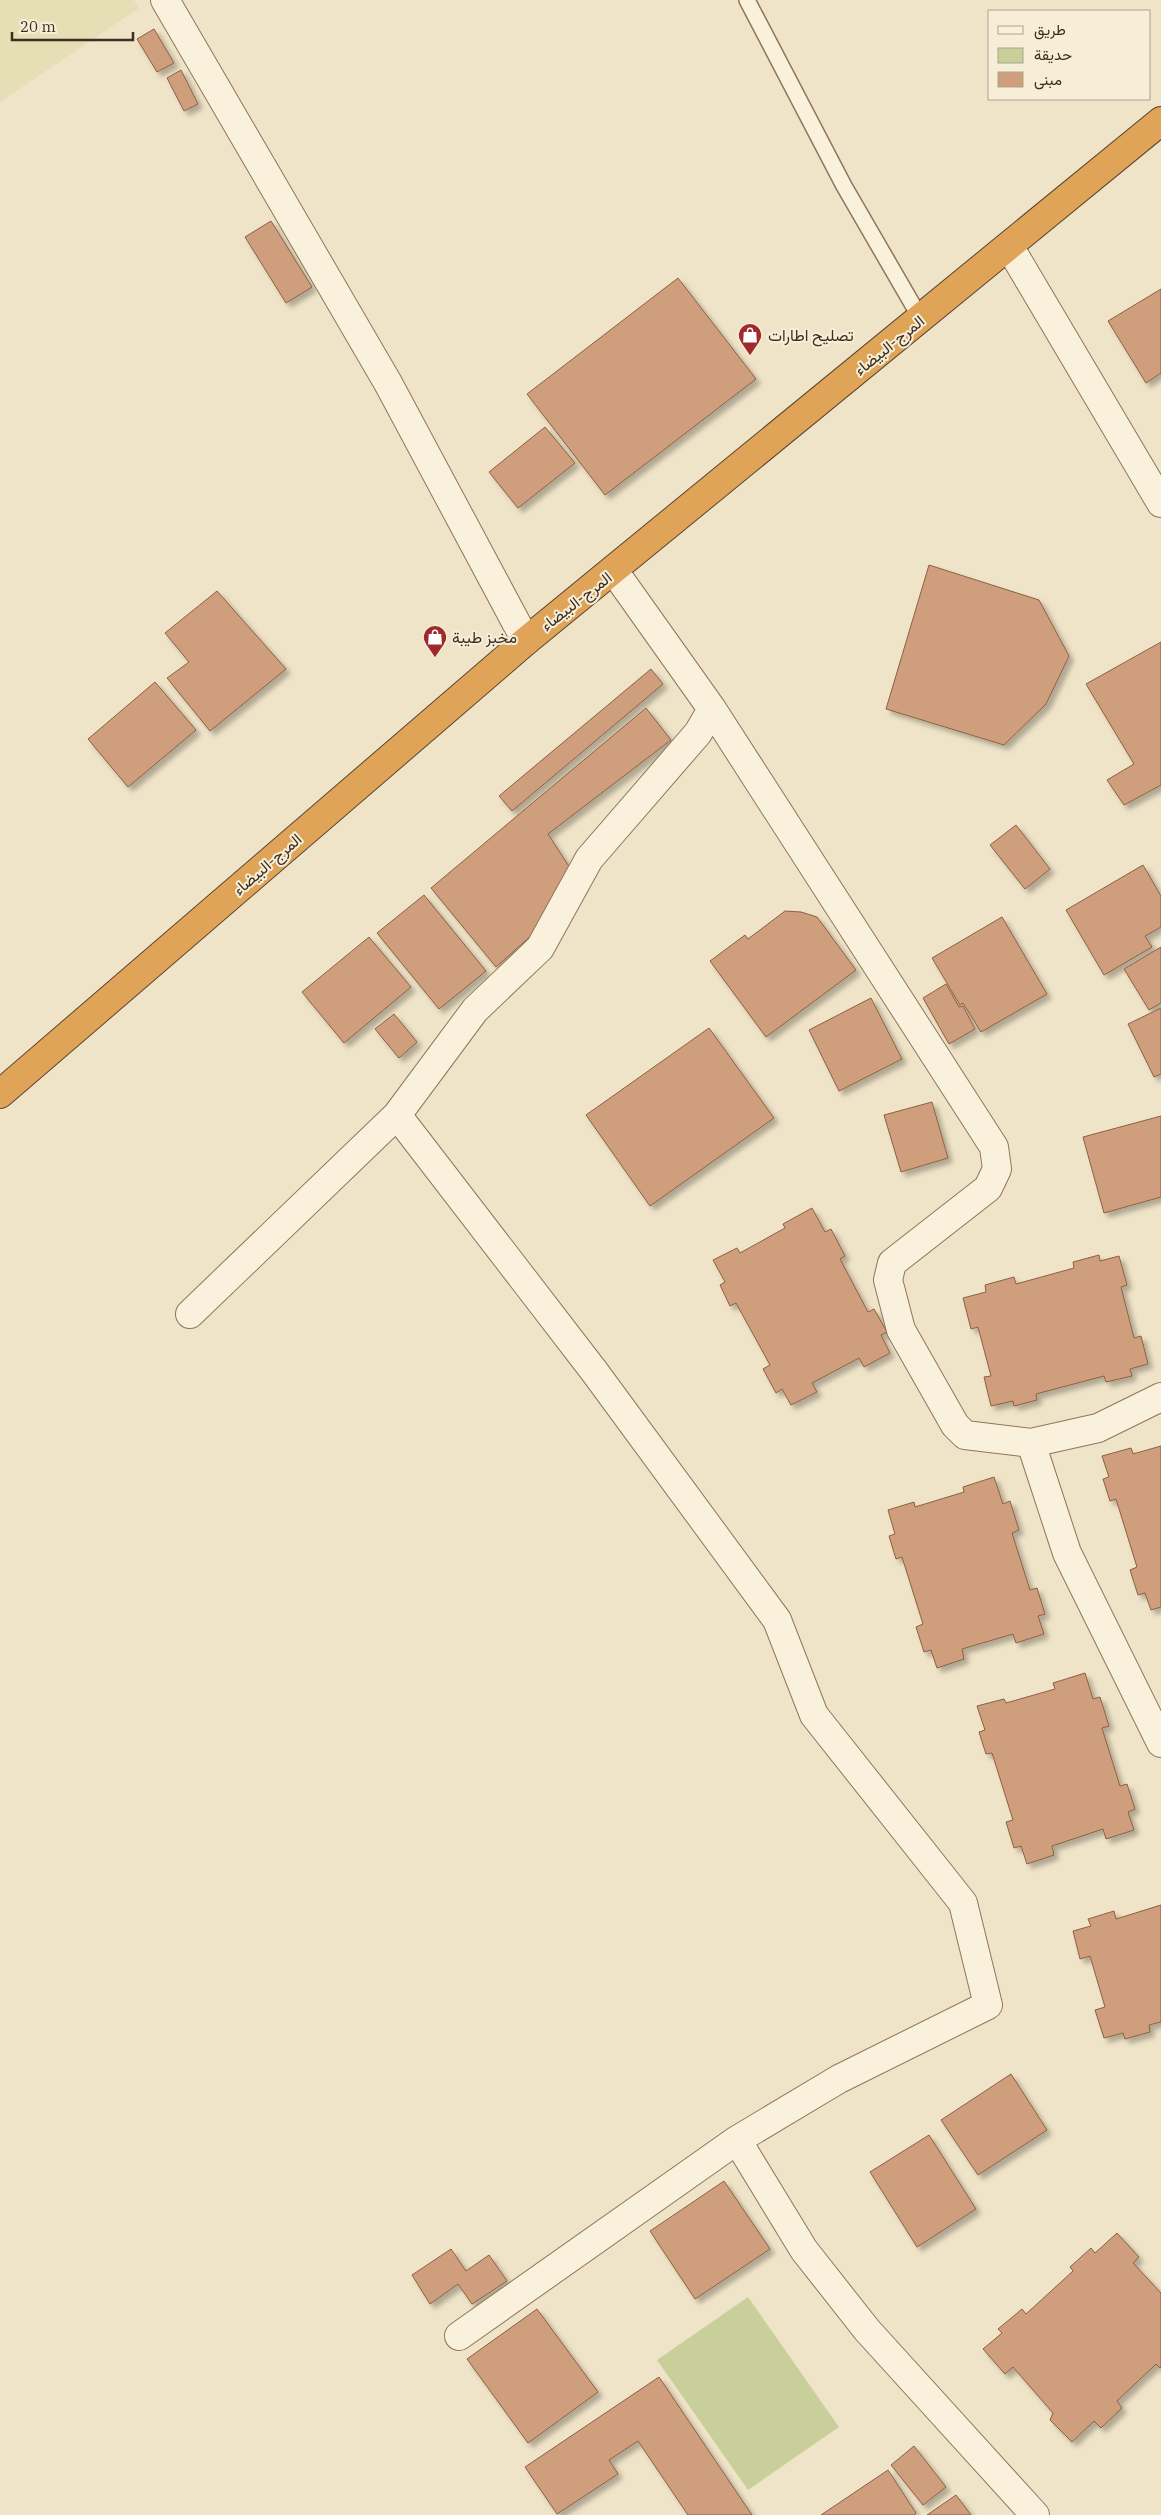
<svg xmlns="http://www.w3.org/2000/svg" width="1161" height="2515" font-family="'IBM Plex Serif',Vazirmatn,serif">
  <style>
    .farmland { fill: #e6deb5 }
    .green { fill: #c9cf9b }
    .building { fill: #cf9f7d; stroke: #8d5f41; filter: url(#shadow) }
    .lines { fill: none; stroke-linecap: round; stroke-linejoin: round }
    .lane-casing { stroke: #8d765c; stroke-width: 18 }
    .street-casing { stroke: #8d765c; stroke-width: 30 }
    .highway-casing { stroke: #5b4430; stroke-width: 30 }
    .lane { stroke: #faf1dc; stroke-width: 15 }
    .street { stroke: #faf1dc; stroke-width: 28 }
    .highway { stroke: #e0a458; stroke-width: 28 }
    .labels { text-anchor: middle; stroke-width: 4; stroke-linejoin: round; paint-order: stroke }
    .poi-label { font-size: 16px; fill: #3d2e20; stroke: #f7eed8; text-anchor: start }
    .street-label { font-size: 16px; fill: #3d2e20; stroke: #f7eed8 }
  </style>
  <defs>
    <filter id="shadow"><feDropShadow dx="4.5" dy="4.5" stdDeviation="2.5" flood-color="#0004"/></filter>
  </defs>
  <rect width="100%" height="100%" fill="#f0e4c8"/>
  <!-- farmland -->
  <path class="farmland" d="M0,0H134L139,8L0,102Z"/>
  <!-- green -->
  <path class="green" d="M748,2297L839,2427L748,2490L657,2360Z"/>
  <!-- building -->
  <path class="building" d="M154,29L174,63L157,72L137,39Z
    M181,70L198,104L184,111L167,78Z
    M271,221L312,287L286,303L245,237Z
    M678,278L756,379L605,495L527,394Z
    M1161,289V373L1146,383L1108,321Z
    M545,427L575,463L518,508L489,472Z
    M929,565L1039,600L1069,656L1046,704L1004,745L886,709Z
    M217,591L286,669L210,731L167,678L189,662L165,633Z
    M1161,642V785L1124,805L1107,780L1134,764L1086,684Z
    M651,669L663,684L512,811L499,796Z
    M155,682L196,730L128,787L88,739Z
    M646,708L671,740L548,834L572,871L542,926L496,967L431,888Z
    M1016,825L1050,869L1025,889L990,845Z
    M1143,865L1161,896V927L1145,936L1152,947L1104,975L1066,910Z
    M424,895L486,971L439,1009L377,933Z
    M785,911L801,912L817,917L856,970L766,1037L710,961L745,935L748,939Z
    M1002,917L1047,994L981,1032L963,1003L960,1005L932,958Z
    M369,937L411,987L344,1043L302,992Z
    M1161,947V1003L1149,1010L1124,969Z
    M946,984L959,1007L963,1006L975,1029L949,1044L923,998Z
    M871,998L902,1059L839,1091L809,1030Z
    M1161,1008V1074L1154,1077L1128,1024Z
    M394,1014L417,1042L399,1058L375,1029Z
    M709,1028L774,1118L650,1206L586,1115Z
    M932,1102L948,1158L901,1172L884,1115Z
    M1161,1116V1197L1104,1213L1083,1137Z
    M812,1208L825,1232L831,1229L845,1256L840,1259L868,1312L874,1309L887,1332L881,1335L890,1353L864,1367L859,1358L812,1383L817,1392L791,1405L782,1389L776,1393L763,1369L770,1365L736,1303L730,1306L720,1285L725,1282L713,1260L737,1248L740,1253L785,1228L783,1224Z
    M1099,1255L1100,1261L1119,1256L1127,1285L1121,1287L1134,1338L1141,1336L1148,1364L1130,1369L1132,1376L1106,1382L1104,1376L1036,1394L1037,1400L1014,1406L1013,1401L991,1406L984,1377L991,1376L978,1327L971,1329L963,1298L986,1292L985,1285L1014,1277L1016,1284L1074,1268L1073,1262Z
    M1161,1446V1607L1151,1610L1145,1593L1138,1595L1130,1570L1137,1567L1116,1499L1110,1501L1103,1479L1109,1477L1102,1456L1131,1448L1133,1454Z
    M994,1477L1003,1504L1010,1501L1019,1530L1012,1533L1030,1590L1037,1588L1045,1614L1038,1616L1044,1634L1016,1643L1013,1634L962,1649L964,1659L937,1668L931,1650L924,1652L916,1627L923,1624L902,1557L896,1559L889,1536L895,1534L888,1510L914,1502L915,1507L964,1492L963,1487Z
    M1085,1673L1093,1699L1100,1697L1109,1726L1102,1728L1120,1786L1127,1784L1135,1809L1128,1812L1134,1830L1106,1839L1103,1829L1052,1846L1054,1855L1027,1864L1021,1846L1014,1848L1006,1822L1013,1820L992,1753L986,1754L979,1732L985,1730L977,1706L1004,1699L1006,1703L1055,1689L1053,1683Z
    M1161,1905V2022L1149,2025L1150,2032L1125,2039L1123,2033L1104,2038L1095,2010L1105,2007L1090,1956L1080,1959L1073,1931L1091,1926L1088,1919L1114,1911L1116,1919Z
    M1011,2074L1047,2130L978,2175L941,2120Z
    M929,2135L976,2209L917,2247L870,2172Z
    M724,2181L770,2249L695,2299L650,2231Z
    M1117,2233L1139,2257L1133,2263L1161,2293V2367L1160,2368L1156,2364L1117,2401L1122,2408L1101,2428L1094,2421L1072,2442L1050,2420L1053,2413L1013,2367L1005,2374L983,2349L1002,2333L998,2329L1022,2309L1026,2314L1073,2271L1070,2267L1091,2248L1095,2253Z
    M451,2249L466,2271L489,2255L507,2281L472,2304L458,2284L430,2304L412,2275Z
    M537,2309L598,2392L528,2443L467,2359Z
    M659,2377L752,2515H688L638,2441L609,2460L618,2474L557,2514L525,2467Z
    M914,2446L946,2487L923,2505L891,2465Z
    M888,2470L916,2513L914,2515H821Z
    M956,2495L971,2515H927Z"/>
  <g class="lines">
    <!-- lane casing -->
    <g class="lane-casing">
      <path id="lane" d="M747,0L844,186L921,319"/>
    </g>
    <!-- street casing -->
    <g class="street-casing">
      <path id="street" d="M165,0L388,383L526,641
        M1009,246L1161,503
        M614,571L712,709L994,1147L997,1169L988,1188L892,1263L888,1280L901,1330L955,1425L965,1435L1031,1443L1098,1428L1161,1397
        M397,1115L594,1371L777,1620L814,1715L963,1903L988,2005L839,2079L737,2140L804,2250L867,2330L1035,2515
        M190,1314L397,1115L475,1010L540,948L589,859L698,733L712,709
        M1031,1443L1067,1553L1161,1743
        M459,2336L737,2140"/>
    </g>
    <!-- highway casing -->
    <g class="highway-casing">
      <path id="highway" d="M0,1094L526,641L1161,121"/>
    </g>
    <!-- lane -->
    <use href="#lane" class="lane"/>
    <!-- street -->
    <use href="#street" class="street"/>
    <!-- highway -->
    <use href="#highway" class="highway"/>
  </g>
  <!-- icons -->
  <defs>
    <g id="shop-pin" transform="scale(1.25)"><path d="M0 17L-7.5 6A9.5 9.5 0 1 1 7.5 6Z" fill="#9e2a2b" stroke="#f7eed8"/><path d="M-5-2.5h2.3a2.7 3.5 0 0 1 5.4 0H5L5.5 6h-11ZM-1.5-2.5h3a1.5 2.3 0 0 0-3 0Z" fill="#fff"/></g>
  </defs>
  <g fill-rule="evenodd">
    <use href="#shop-pin" x="750" y="335"/>
    <use href="#shop-pin" x="435" y="637"/>
  </g>
  <g class="labels">
    <!-- poi labels -->
    <g class="poi-label">
      <text x="768" y="341">تصليح اطارات</text>
      <text x="452" y="643">مخبز طيبة</text>
    </g>
    <!-- street labels -->
    <g class="street-label">
      <text transform="translate(889 345) rotate(-39)" y="6">المرج-البيضاء</text>
      <text transform="translate(576 601) rotate(-38)" y="6">المرج-البيضاء</text>
      <text transform="translate(267 864) rotate(-41)" y="6">المرج-البيضاء</text>
    </g>
  </g>
  <!-- legend -->
  <rect x="988" y="10" width="162" height="90" fill="#f7eed8" stroke="#ada18e"/>
  <rect x="998" y="26" width="25" height="8" fill="#faf1dc" stroke="#ada18e"/>
  <text x="1034" y="35" font-size="15" fill="#3d2e20">طريق</text>
  <rect x="998" y="48" width="25" height="15" fill="#c9cf9b" stroke="#ada18e"/>
  <text x="1034" y="60" font-size="15" fill="#3d2e20">حديقة</text>
  <rect x="998" y="72" width="25" height="15" fill="#cf9f7d" stroke="#ada18e"/>
  <text x="1034" y="85" font-size="15" fill="#3d2e20">مبنى</text>
  <!-- scale -->
  <path d="M12 32v8h121v-8" fill="none" stroke="#3d2e20" stroke-width="2.5"/>
  <text x="20" y="32" font-size="15" fill="#3d2e20" stroke="#f7eed8" stroke-width="4" paint-order="stroke">20 m</text>
</svg>
